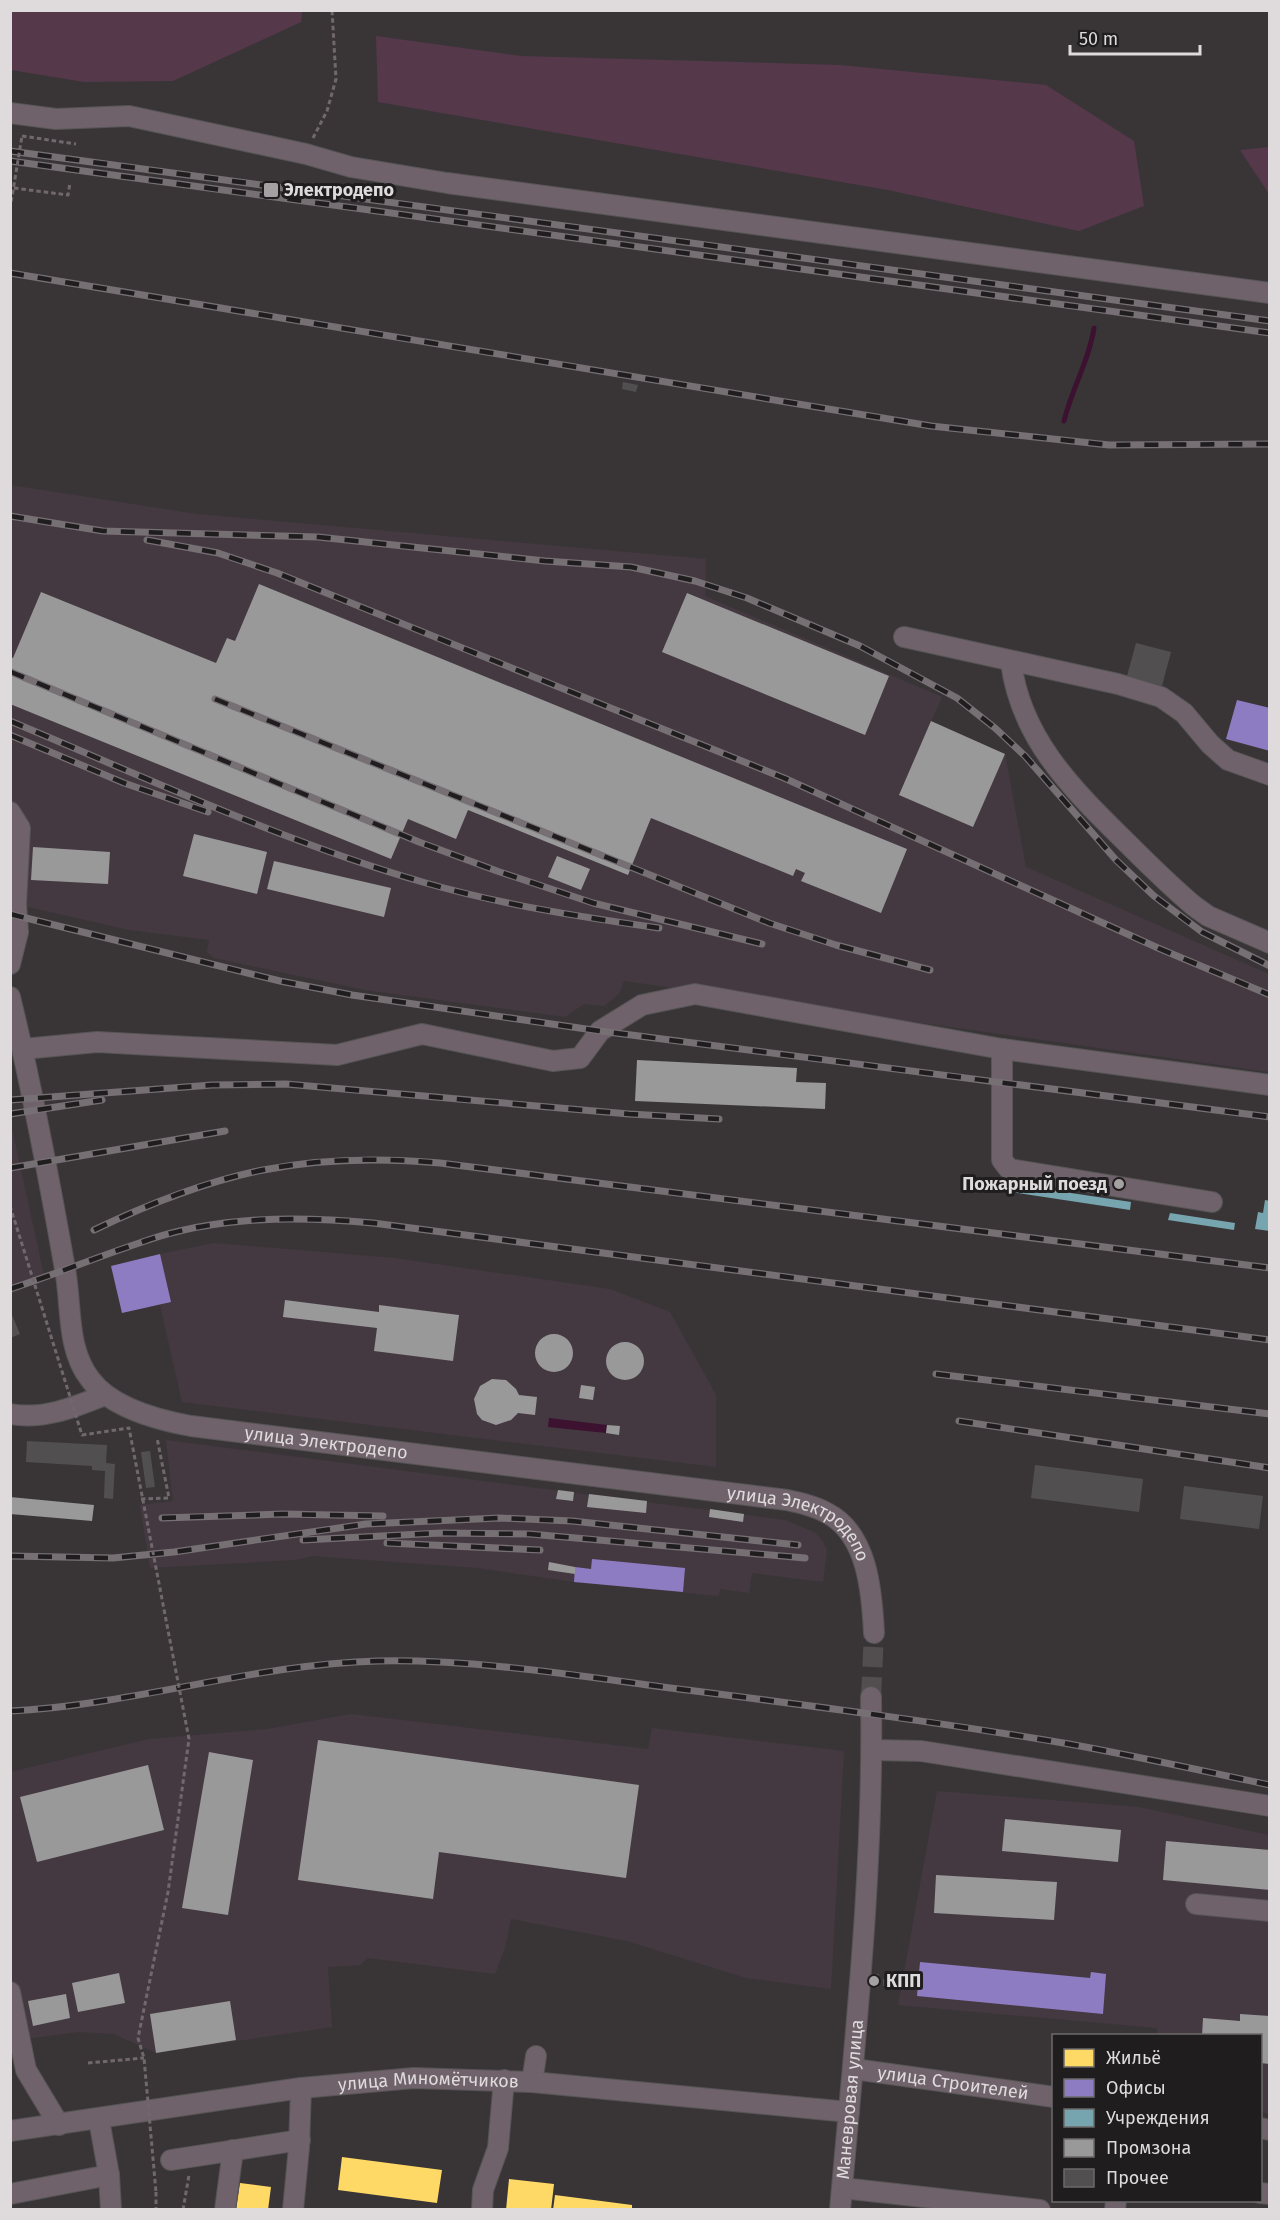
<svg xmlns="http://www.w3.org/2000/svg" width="1280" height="2220" font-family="'Fira Sans',sans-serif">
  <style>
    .built { fill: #443940 }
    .green { fill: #56384b }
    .water { fill: #3c1230 }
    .homes { fill: #ffd966 }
    .offices { fill: #8e7cc3 }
    .public { fill: #76a5af }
    .industry { fill: #999 }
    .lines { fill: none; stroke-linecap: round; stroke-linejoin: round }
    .stream { stroke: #3c1230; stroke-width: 5 }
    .building { fill: #524f51 }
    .minor-tunnel { stroke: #524e50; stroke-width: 20; stroke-dasharray: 20 10; stroke-linecap: butt }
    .minor-casing { stroke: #565455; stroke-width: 22 }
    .path { stroke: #71686d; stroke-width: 3; stroke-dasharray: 4.5 3; stroke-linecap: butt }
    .minor { stroke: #6f626a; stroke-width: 20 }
    .rail-casing { stroke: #766f73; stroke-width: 7 }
    .rail { stroke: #1f1d1e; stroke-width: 4.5; stroke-dasharray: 14; stroke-linecap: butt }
    .path-bridge { stroke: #71686d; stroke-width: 3; stroke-dasharray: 4.5 3; stroke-linecap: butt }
    .poi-dot { fill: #a5a1a3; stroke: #1f1d1e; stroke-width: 2 }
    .labels { text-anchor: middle; stroke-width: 6; stroke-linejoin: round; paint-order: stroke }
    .poi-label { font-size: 18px; font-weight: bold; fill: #dfdbdd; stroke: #1f1d1e; text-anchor: start }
    .street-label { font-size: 18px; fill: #dfdbdd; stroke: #1f1d1e }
  </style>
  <rect width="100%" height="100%" fill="#393537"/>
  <!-- built -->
  <path class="built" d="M10,485L197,514L706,559L705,596L942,697L931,722L1005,754L1026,867L1269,974V1072L624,981L619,994L604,1006L584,1004L565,1017L365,990L214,958L207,952L209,940L129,930L11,903Z
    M11,1124L45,1280L11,1294H10Z
    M214,1243L394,1258L610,1289L670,1312L716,1395V1467L182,1402L160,1305L170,1302L160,1254Z
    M166,1440L785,1520L814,1532L822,1540L827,1550L823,1582L752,1573L749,1593L720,1589L719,1596L574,1582L478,1568L313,1556L295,1560L150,1568L140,1505L173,1501Z
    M351,1714L648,1749L652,1728L844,1751L831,1989L746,1978L627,1941L511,1919L505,1948L495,1974L368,1958L360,1965L328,1967L332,2027L156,2053L114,2034L78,2032L11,2041L10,1772L149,1739L267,1729Z
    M937,1791L1139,1807L1269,1835V2114L1261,2112L1260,2036L1157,2035V2028L898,2005Z"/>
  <!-- green -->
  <path class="green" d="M10,11L11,10L302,11L301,22L173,81L84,82L11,70Z
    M376,36L521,56L840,65L1046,85L1134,141L1144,206L1079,231L888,190L378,102Z
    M1269,147H1270L1269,194L1240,150Z"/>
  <!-- water -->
  <path class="water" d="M549,1418L607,1425L606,1433L548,1427Z"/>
  <!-- homes -->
  <path class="homes" d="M342,2157L442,2170L437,2203L338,2190Z
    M509,2179L554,2184L551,2210H506Z
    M240,2183L271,2187L268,2210H236Z
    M555,2195L632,2205V2210H553Z"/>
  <!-- offices -->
  <path class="offices" d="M1237,700L1270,708V751L1226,739Z
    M160,1254L171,1302L122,1313L111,1266Z
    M592,1559L685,1568L683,1592L574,1582L575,1567L591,1569Z
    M920,1962L1090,1978L1091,1972L1106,1974L1103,2014L917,1996Z"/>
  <!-- public -->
  <path class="public" d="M1005,1183L1131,1202L1130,1210L1004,1191Z
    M1265,1200L1270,1201V1231L1255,1229L1258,1212L1263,1213Z
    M1170,1213L1235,1223L1234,1230L1168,1220Z"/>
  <!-- industry -->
  <path class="industry" d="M259,584L907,849L881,913L801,881L805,873L796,869L793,876L651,818L628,875L468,810L456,839L408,819L391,859L10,704V657L13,658L41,592L216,663L227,638L235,641Z
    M687,593L889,676L865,735L662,652Z
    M931,721L1005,754L973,827L899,795Z
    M194,834L267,852L257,894L183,876Z
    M33,847L110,852L108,884L31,880Z
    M557,856L590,869L581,890L548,877Z
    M274,861L391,888L384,917L267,889Z
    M637,1060L797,1068L796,1082L826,1083L825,1109L635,1101Z
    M285,1300L379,1312V1305L459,1315L453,1361L374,1351L377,1328L283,1317Z
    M535 1353a19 19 0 1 1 38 0a19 19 0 1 1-38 0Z
    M606 1361a19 19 0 1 1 38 0a19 19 0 1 1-38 0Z
    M492,1379L506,1380L516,1389L519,1395L537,1397L535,1415L518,1413L511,1420L496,1425L482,1420L477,1414L474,1399L480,1386Z
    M581,1385L595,1387L593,1400L579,1398Z
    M607,1425L620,1426L619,1435L606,1433Z
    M558,1490L574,1492L573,1501L556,1499Z
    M589,1494L647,1501L646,1513L587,1507Z
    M10,1497L94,1505L92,1521L10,1514Z
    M710,1509L744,1514L743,1522L709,1517Z
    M549,1562L575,1567V1574L548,1570Z
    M318,1740L639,1785L626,1878L439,1852L433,1899L298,1880Z
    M209,1752L253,1760L228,1915L182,1908Z
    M148,1765L164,1830L37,1862L20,1797Z
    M1005,1819L1121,1830L1118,1862L1002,1851Z
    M1166,1841L1270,1850V1890L1163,1880Z
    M936,1875L1057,1882L1054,1920L934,1913Z
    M119,1973L125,2003L78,2012L72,1983Z
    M66,1994L70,2018L33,2026L28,2001Z
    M230,2001L236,2040L156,2053L150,2014Z
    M1240,2014L1270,2016V2064L1260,2063V2036H1202L1203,2018L1240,2021Z"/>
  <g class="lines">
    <!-- stream -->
    <path class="stream" d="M1064,421C1072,388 1089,361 1094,328"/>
  </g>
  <!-- building -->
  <path class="building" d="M623,382L638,385L636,392L622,389Z
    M1136,643L1171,652L1162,686L1127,676Z
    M10,1310L20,1334L10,1338Z
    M27,1441L107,1445L106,1463L115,1464L113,1499L104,1498L105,1471L92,1470V1466L26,1462Z
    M150,1451L155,1487L146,1488L141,1452Z
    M1035,1465L1143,1479L1139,1512L1031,1498Z
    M1184,1486L1263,1496L1259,1529L1180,1519Z
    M870,1974H879L878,1988L869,1987Z
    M883,1979L897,1980L896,1987L883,1986Z"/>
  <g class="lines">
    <!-- minor-tunnel -->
    <path class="minor-tunnel" d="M871,1697L874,1633"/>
    <!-- minor casing -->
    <g class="minor-casing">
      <g id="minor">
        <path d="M10,113L56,119L129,116L306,154L351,167L447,183L1270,293"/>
        <path d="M904,637L1118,684L1161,697L1184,713L1210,744L1228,760L1270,775"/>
        <path d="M1011,662C1020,736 1070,787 1121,837C1145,861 1169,885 1194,906L1208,916L1270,943"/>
        <path d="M10,812L20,828L16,904L18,932L10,964"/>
        <path id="s1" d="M10,997C32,1087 49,1178 65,1269C72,1306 66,1348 90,1379C111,1408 158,1420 191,1426L787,1500C801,1503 815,1506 827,1513C868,1534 872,1593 874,1633"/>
        <path d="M23,1049L97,1042L337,1055L422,1034L553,1061L580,1058L600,1031L642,1005L695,994L1002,1049L1270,1085"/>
        <path d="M1002,1049V1160L1009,1169L1212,1202"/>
        <path d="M10,1414C44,1420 75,1407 105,1395"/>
        <path d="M872,1750L921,1751L1270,1806"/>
        <path d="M1196,1904L1270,1911"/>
        <path d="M10,1992L26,2070L59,2125"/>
        <path id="s2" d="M854,2069L1054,2097"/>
        <path d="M532,2082L536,2056"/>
        <path d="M99,2120L109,2175L111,2210"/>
        <path d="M1260,2128L1270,2130"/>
        <path id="s3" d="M10,2131L301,2088L414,2078L532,2082L849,2112"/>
        <path d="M171,2160L300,2140"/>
        <path d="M842,2188L1040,2210"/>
        <path d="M1260,2193L1270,2194"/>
        <path d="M10,2194L109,2175"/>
        <path d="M225,2210L233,2150"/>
        <path d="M293,2210L299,2147L301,2088"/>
        <path d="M482,2210L483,2190L498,2148L504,2080"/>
        <path id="s4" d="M840,2210C855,2039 874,1868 871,1697"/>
        <path d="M1115,2210L1116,2200"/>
      </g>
    </g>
    <!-- path -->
    <path class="path" d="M22,136L76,144
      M313,138L327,111L336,79L332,10
      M14,188L68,195L70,183
      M141,1499L169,1498L157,1438
      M88,2063L144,2058
      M156,2192V2210
      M183,2210L189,2175"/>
    <!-- minor -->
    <use href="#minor" class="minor"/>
    <!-- rail casing -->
    <g class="rail-casing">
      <path id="rail" d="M10,151L1270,321
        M10,161L1270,333
        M10,273L931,426L1109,445L1270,444
        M10,516L103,531L318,537L545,561L631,567L695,581L747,598L860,646L957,698L995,728L1025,756L1116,860L1154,896L1202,932L1270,966
        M147,540L218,553L277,573L784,778L1158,948L1270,995
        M11,672L419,842L497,871L593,903L762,944
        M215,699L769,923L836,945L930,970
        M10,721C147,778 284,842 426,883C503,905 581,917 659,928
        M10,735L124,783L208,812
        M10,914L280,981L352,995L600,1031L1270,1117
        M10,1100L212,1085L286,1084L629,1114L719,1119
        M10,1114L102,1100
        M10,1168L225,1131
        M94,1230C216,1172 304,1151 440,1163L1270,1268
        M10,1289C56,1274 100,1256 145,1241C218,1216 296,1216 373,1223L1270,1340
        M936,1374L1270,1414
        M959,1421L1270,1468
        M162,1518L283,1514L383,1516
        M303,1540L441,1533L530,1534L805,1558
        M387,1543L540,1550
        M10,1556L113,1558L174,1552L366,1524L499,1518L572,1521L798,1545
        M10,1711C134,1705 253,1664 378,1661C484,1659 590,1678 695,1691C820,1707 945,1723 1069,1744C1136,1756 1203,1771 1270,1785"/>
    </g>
    <!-- rail -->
    <use href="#rail" class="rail"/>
    <!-- path-bridge -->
    <path class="path-bridge" d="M10,209L22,136
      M10,1206L82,1435L129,1428L189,1739L168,1892L138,2038L144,2058L156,2192"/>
  </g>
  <!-- markers -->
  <g class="poi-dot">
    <rect x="263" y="182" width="16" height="16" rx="3"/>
    <circle cx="1119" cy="1184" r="6"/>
    <circle cx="874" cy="1981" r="6"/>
  </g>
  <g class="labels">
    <!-- poi labels -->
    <g class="poi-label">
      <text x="284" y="196">Электродепо</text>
      <text x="1107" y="1190" text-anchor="end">Пожарный поезд</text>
      <text x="886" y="1987">КПП</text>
    </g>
    <!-- street labels -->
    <g class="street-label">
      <text dy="6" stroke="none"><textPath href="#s1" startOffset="642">улица Электродепо</textPath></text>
      <text dy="6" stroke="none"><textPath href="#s1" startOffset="1128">улица Электродепо</textPath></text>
      <text dy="6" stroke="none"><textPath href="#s2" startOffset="100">улица Строителей</textPath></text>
      <text dy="6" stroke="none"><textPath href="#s3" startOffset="422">улица Миномётчиков</textPath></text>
      <text dy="6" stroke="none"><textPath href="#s4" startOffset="111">Маневровая улица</textPath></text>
    </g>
  </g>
  <!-- border -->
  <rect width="1280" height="2220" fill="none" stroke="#dfdbdd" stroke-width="24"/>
  <!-- legend -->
  <rect x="1052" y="2034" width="210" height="168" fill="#1f1d1e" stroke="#6c696a" stroke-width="1.5"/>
  <rect x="1064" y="2049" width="30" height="18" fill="#ffd966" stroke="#6c696a" stroke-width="1.5"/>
  <text x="1106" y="2064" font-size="18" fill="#dfdbdd">Жильё</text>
  <rect x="1064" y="2079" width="30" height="18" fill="#8e7cc3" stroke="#6c696a" stroke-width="1.5"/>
  <text x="1106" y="2094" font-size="18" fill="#dfdbdd">Офисы</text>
  <rect x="1064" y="2109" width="30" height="18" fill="#76a5af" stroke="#6c696a" stroke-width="1.5"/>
  <text x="1106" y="2124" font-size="18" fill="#dfdbdd">Учреждения</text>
  <rect x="1064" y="2139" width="30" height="18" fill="#999999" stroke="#6c696a" stroke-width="1.5"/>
  <text x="1106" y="2154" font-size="18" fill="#dfdbdd">Промзона</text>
  <rect x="1064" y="2169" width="30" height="18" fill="#524f51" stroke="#6c696a" stroke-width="1.5"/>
  <text x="1106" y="2184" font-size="18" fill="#dfdbdd">Прочее</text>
  <!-- scale -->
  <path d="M1070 45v9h130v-9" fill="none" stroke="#dfdbdd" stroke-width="3"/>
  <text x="1079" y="45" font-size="18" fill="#dfdbdd" stroke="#1f1d1e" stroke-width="4.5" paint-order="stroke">50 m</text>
</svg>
